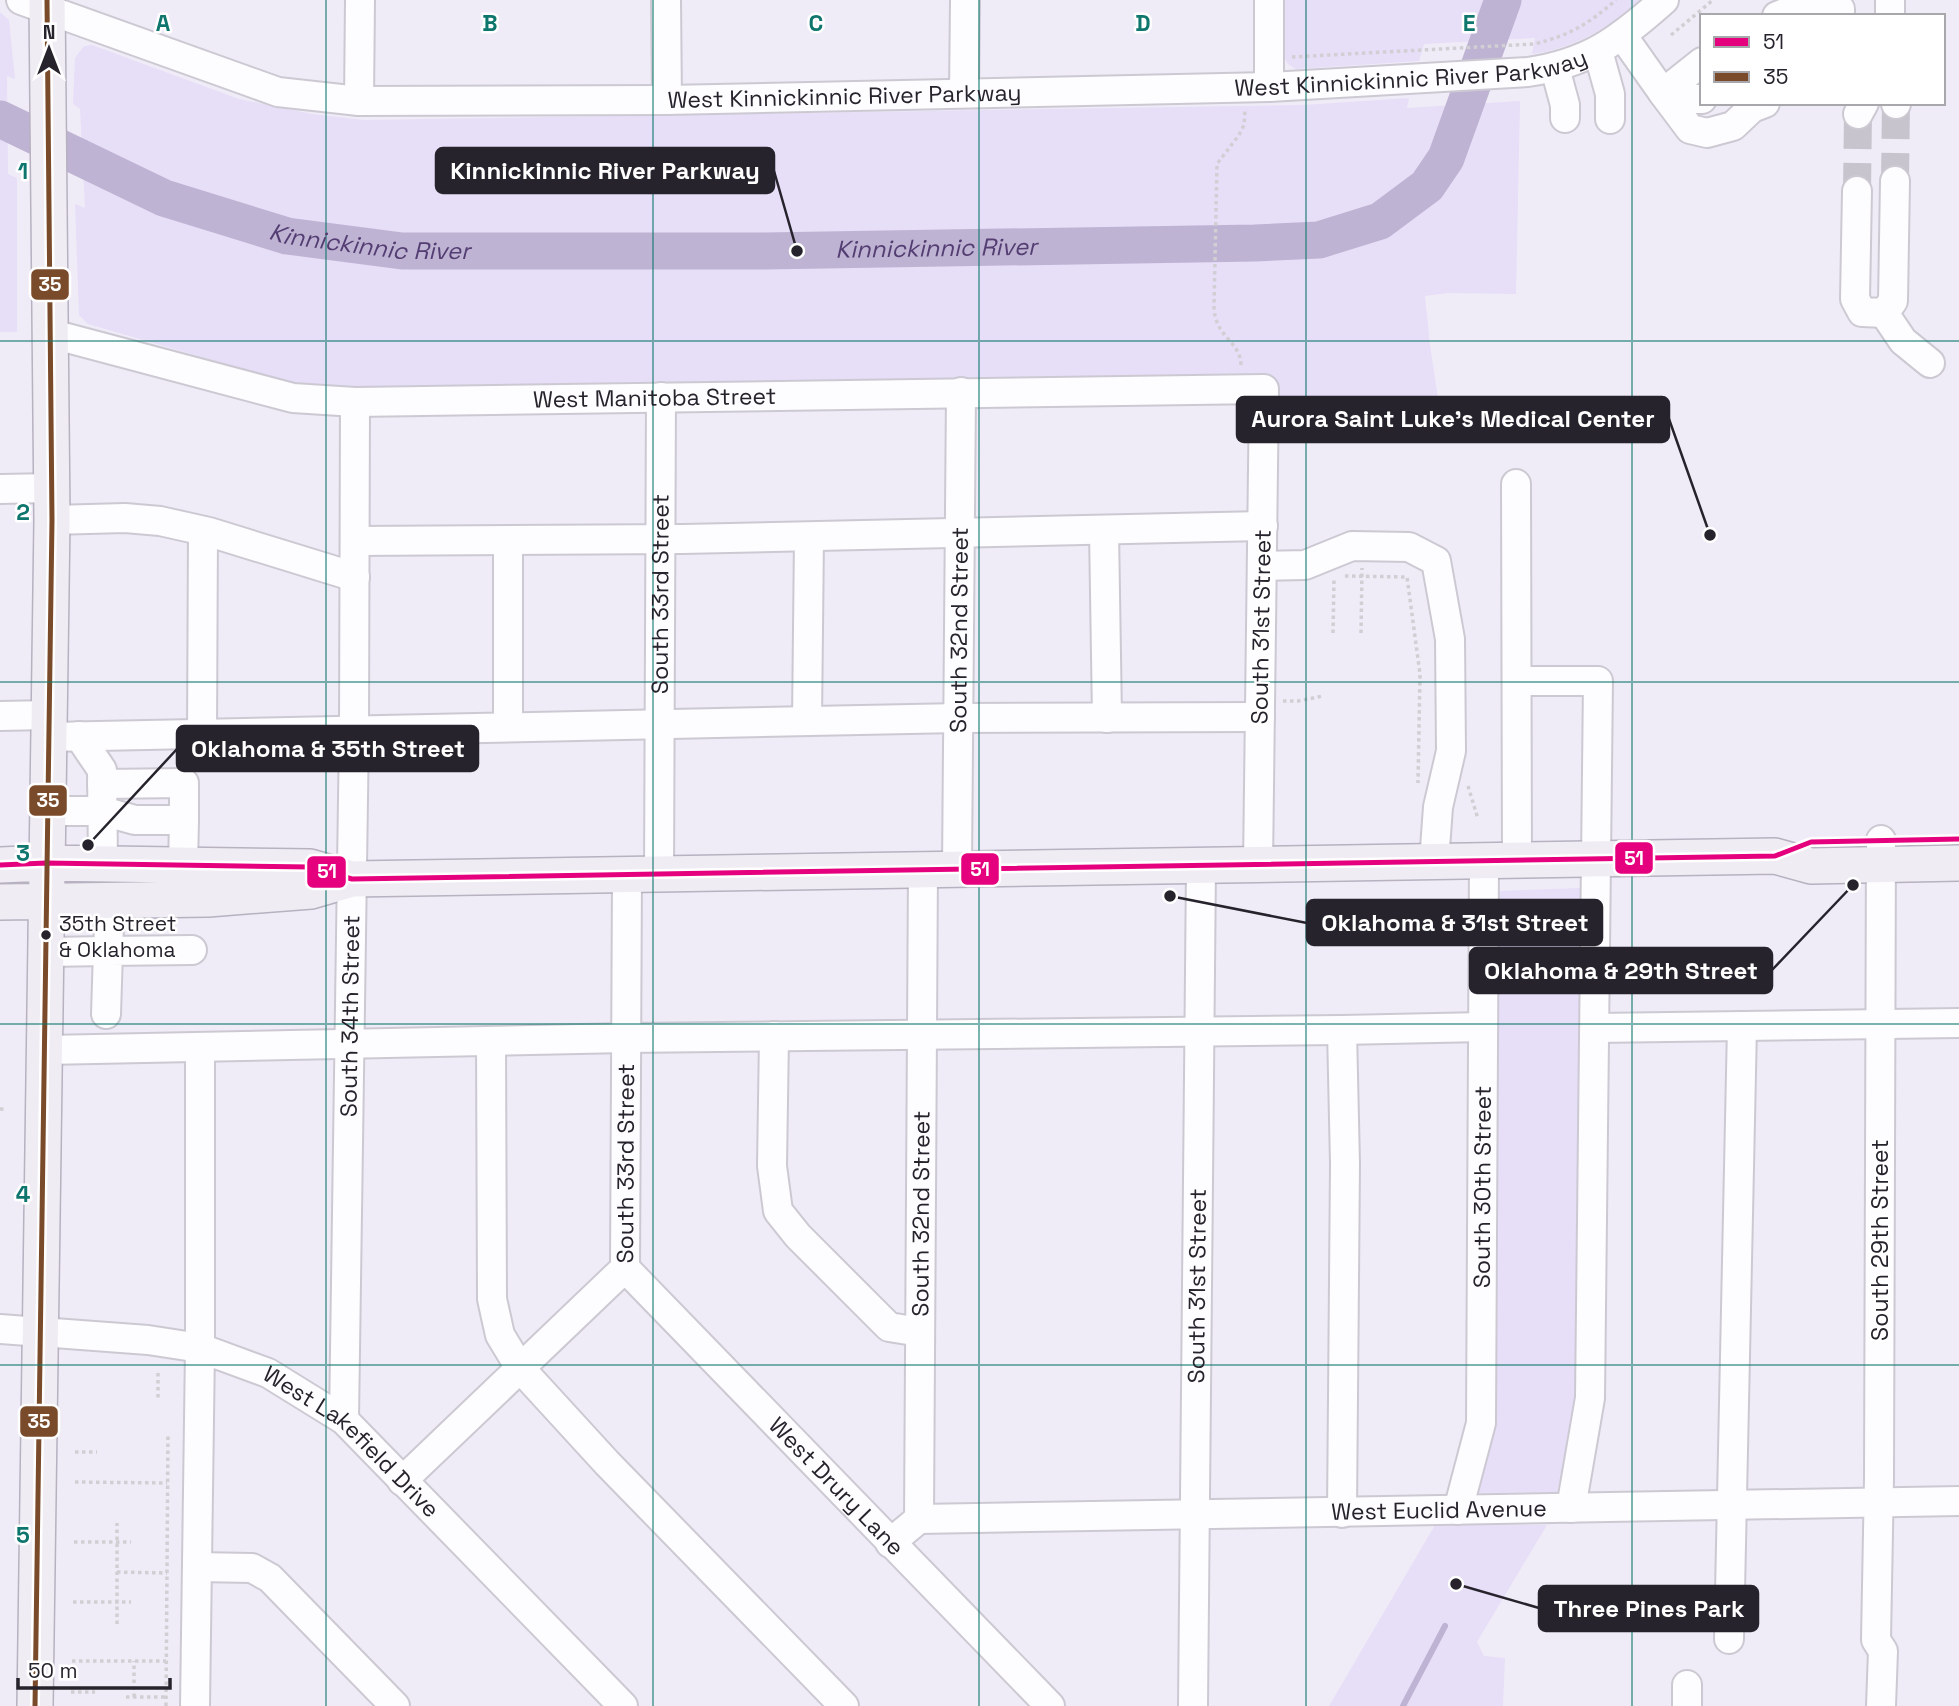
<svg xmlns="http://www.w3.org/2000/svg" width="1959" height="1706" font-family="'Space Grotesk',sans-serif">
  <style>
    .green { fill: #e7def8 }
    .lines { fill: none; stroke-linecap: round; stroke-linejoin: round }
    .stream { stroke: #beb3d2; stroke-width: 6 }
    .river { stroke: #beb3d2; stroke-width: 37 }
    .minor-tunnel { stroke: #c8c4ce; stroke-width: 28; stroke-dasharray: 28 14; stroke-linecap: butt }
    .minor-casing { stroke: #cdc9d3; stroke-width: 32 }
    .major-casing { stroke: #b7b1c0; stroke-width: 38 }
    .path { stroke: #d1cfd3; stroke-width: 3.5; stroke-dasharray: 3.5 3.5; stroke-linecap: butt }
    .minor { stroke: #fdfcfe; stroke-width: 28 }
    .major { stroke: #efecf3; stroke-width: 35 }
    .bus-1-casing { stroke: #fff; stroke-width: 10 }
    .bus-2-casing { stroke: #fff; stroke-width: 10 }
    .bus-1 { stroke: #e5007d; stroke-width: 5 }
    .bus-2 { stroke: #7a4b2a; stroke-width: 5 }
    .grid { fill: none; stroke: #0f766e; stroke-width: 2; stroke-opacity: 0.55 }
    .bus-dot { fill: #26232c; stroke: #fff; stroke-width: 2.5 }
    .labels { text-anchor: middle; stroke-width: 5; stroke-linejoin: round; paint-order: stroke }
    .bus-label { font-size: 21px; fill: #26232c; stroke: #fff; text-anchor: start }
    .street-label { font-size: 23px; fill: #26232c; stroke: #fff }
    .water-label { font-size: 24px; font-style: italic; fill: #533d72; stroke: #fff }
    .grid-label { font-size: 23px; text-anchor: middle; font-weight: bold; fill: #0f766e; stroke: #fff; stroke-width: 5; stroke-linejoin: round; paint-order: stroke }
    .leader { fill: none; stroke: #26232c; stroke-width: 2.5 }
    .callout-dot { fill: #26232c; stroke: #fff; stroke-width: 2.5 }
    .callout { fill: #26232c; stroke: #26232c; stroke-width: 2.5 }
    .callout-label { font-size: 24px; text-anchor: middle; font-weight: bold; fill: #fff }
    .line-badge { stroke: #fff; stroke-width: 2.5 }
    .badge-label { font-size: 19px; text-anchor: middle; font-weight: bold; fill: #fff }
  </style>
  <rect width="100%" height="100%" fill="#f0ecf7"/>
  <!-- green -->
  <path class="green" d="M1282,0H1641C1613,26 1570,50 1532,54L1535,38L1424,44L1419,61L1296,69L1288,64L1283,56Z
    M0,12L9,20L15,79L7,76L8,174L17,178V332H0Z
    M92,45L239,99L312,114L364,120L1303,105L1409,98L1407,108L1520,101L1516,294L1448,293L1425,296L1430,345L1438,398L1279,401C1279,386 1269,379 1257,374L322,387L298,385L88,324L79,315L75,204L85,208L80,109L73,104L75,58L84,46Z
    M1582,888L1578,1400L1558,1492L1479,1493L1495,1427L1497,891Z
    M1435,1525H1547L1477,1642L1484,1656L1505,1658L1503,1706H1329Z"/>
  <g class="lines">
    <!-- stream -->
    <path class="stream" d="M1403,1706L1445,1626"/>
    <!-- river -->
    <path class="river" id="s1" d="M0,119L164,198L287,236L402,251H765L1255,243L1319,240L1380,221L1427,186L1446,158L1503,0"/>
    <!-- minor-tunnel -->
    <path class="minor-tunnel" d="M1895,181L1896,104
      M1857,191L1858,114"/>
    <!-- minor casing -->
    <g class="minor-casing">
      <g id="minor">
        <path id="s2" d="M21,0L278,92L359,101L667,100L1269,87L1528,72C1589,63 1619,40 1664,0"/>
        <path d="M666,0L667,100"/>
        <path d="M1825,0L1830,1L1840,9V16"/>
        <path d="M1890,0V16"/>
        <path d="M1777,16L1818,0"/>
        <path d="M1622,35L1663,93L1702,62"/>
        <path d="M1598,51L1610,94V119"/>
        <path d="M1555,68L1565,105V118"/>
        <path d="M1269,87V0"/>
        <path d="M964,93L965,0"/>
        <path d="M1663,93L1690,129L1707,133L1733,126L1752,108L1765,103"/>
        <path d="M1668,99H1702"/>
        <path d="M359,101L360,0"/>
        <path d="M1896,103V104"/>
        <path d="M1858,114L1864,103"/>
        <path d="M1857,191L1855,299L1862,312L1884,313L1893,301L1895,181"/>
        <path d="M1884,313L1903,341L1930,363"/>
        <path id="s3" d="M52,334L293,398L355,402L1264,389L1258,866"/>
        <path d="M1516,484L1517,860"/>
        <path d="M0,489L51,488"/>
        <path d="M52,520L125,518L160,521L209,532L355,577"/>
        <path d="M1104,530L1107,718"/>
        <path d="M355,541L683,539L1263,526"/>
        <path d="M1262,566L1305,565L1352,546L1409,547L1436,561L1450,639L1451,751L1438,807L1434,862"/>
        <path d="M1517,681H1598L1590,1398L1571,1508"/>
        <path d="M0,716L49,715"/>
        <path d="M807,721L809,537"/>
        <path d="M508,726V541"/>
        <path d="M202,733L203,531"/>
        <path d="M79,736L102,770L103,864"/>
        <path d="M49,737L959,718L1260,717"/>
        <path d="M102,784L184,783V820"/>
        <path d="M47,811H102L135,820H184L183,865"/>
        <path d="M1881,840L1879,1478L1876,1640L1883,1651L1881,1706"/>
        <path id="s4" d="M957,868L961,392"/>
        <path id="s5" d="M659,876L661,397"/>
        <path d="M46,952L108,951L110,901"/>
        <path d="M106,1014L108,951L192,950"/>
        <path d="M1595,1028L1959,1023"/>
        <path d="M1342,1030L1345,1164L1342,1513"/>
        <path d="M774,1036L772,1166L778,1211L798,1236L889,1327L920,1332"/>
        <path d="M491,1041L492,1299L500,1335L520,1368L607,1463L844,1706"/>
        <path d="M46,1050L627,1038L1342,1030L1483,1027"/>
        <path id="s6" d="M625,1268L1050,1706"/>
        <path id="s7" d="M0,1329L148,1340L200,1348L268,1373L344,1420L623,1706"/>
        <path id="s8" d="M344,1420L354,730L355,402"/>
        <path id="s9" d="M402,1481L625,1268L627,876"/>
        <path id="s10" d="M1458,1510L1481,1423L1484,861"/>
        <path id="s11" d="M919,1519L1959,1501"/>
        <path id="s12" d="M890,1543L919,1519L923,869"/>
        <path d="M197,1567L252,1568L270,1578L395,1706"/>
        <path d="M1729,1639L1742,1026"/>
        <path d="M195,1706L200,1348V1047"/>
        <path id="s13" d="M1193,1706L1201,866"/>
        <path d="M1687,1706V1685"/>
      </g>
    </g>
    <!-- major casing -->
    <g class="major-casing">
      <path id="major" d="M0,865L46,863L310,867L352,879
        M0,902L208,899L311,891L352,879L1775,856L1811,866L1959,863
        M35,1706L52,520L47,0"/>
    </g>
    <!-- path -->
    <path class="path" d="M1671,35L1713,0
      M1292,57L1534,44C1571,35 1588,24 1616,0
      M1241,365C1240,340 1215,338 1214,307L1217,164L1239,135L1244,125L1245,110
      M1345,576L1407,577L1420,674L1418,783
      M1333,633L1334,580
      M1361,633L1362,568
      M1283,701H1298L1323,696
      M1468,786L1478,819
      M0,1109H4
      M158,1373V1401
      M75,1452H97
      M75,1482L167,1483
      M74,1542H131
      M117,1572L167,1573
      M73,1602H131
      M117,1624V1523
      M72,1661H166
      M71,1692H95
      M126,1697H166
      M134,1697V1661
      M166,1706L168,1434"/>
    <!-- minor -->
    <use href="#minor" class="minor"/>
    <!-- major -->
    <use href="#major" class="major"/>
    <!-- bus-1 casing -->
    <g class="bus-1-casing">
      <path id="bus-1" d="M0,865L46,863L310,867L352,879L1775,856L1811,842L1959,839"/>
    </g>
    <!-- bus-2 casing -->
    <g class="bus-2-casing">
      <path id="bus-2" d="M35,1706L52,520L47,0"/>
    </g>
    <!-- bus-1 -->
    <use href="#bus-1" class="bus-1"/>
    <!-- bus-2 -->
    <use href="#bus-2" class="bus-2"/>
  </g>
  <!-- grid -->
  <path class="grid" d="M326,0V1706M653,0V1706M979,0V1706M1306,0V1706M1632,0V1706M0,341H1959M0,682H1959M0,1024H1959M0,1365H1959"/>
  <!-- markers -->
  <circle class="bus-dot" cx="46" cy="935" r="6"/>
  <g class="labels">
    <!-- bus labels -->
    <g class="bus-label">
      <text x="59" y="931">35th Street<tspan x="59" dy="26">&amp; Oklahoma</tspan></text>
    </g>
    <!-- street labels -->
    <g class="street-label">
      <text dy="8" stroke="none"><textPath href="#s2" startOffset="1407">West Kinnickinnic River Parkway</textPath></text>
      <text dy="8" stroke="none"><textPath href="#s2" startOffset="840">West Kinnickinnic River Parkway</textPath></text>
      <text dy="8" stroke="none"><textPath href="#s3" startOffset="611">West Manitoba Street</textPath></text>
      <text dy="8" stroke="none"><textPath href="#s5" startOffset="282">South 33rd Street</textPath></text>
      <text transform="translate(1261 627) rotate(-89)" y="8">South 31st Street</text>
      <text dy="8" stroke="none"><textPath href="#s4" startOffset="238">South 32nd Street</textPath></text>
      <text dy="8" stroke="none"><textPath href="#s8" startOffset="404">South 34th Street</textPath></text>
      <text dy="8" stroke="none"><textPath href="#s9" startOffset="413">South 33rd Street</textPath></text>
      <text dy="8" stroke="none"><textPath href="#s10" startOffset="326">South 30th Street</textPath></text>
      <text dy="8" stroke="none"><textPath href="#s12" startOffset="343">South 32nd Street</textPath></text>
      <text transform="translate(1880 1240) rotate(-90)" y="8">South 29th Street</text>
      <text dy="8" stroke="none"><textPath href="#s13" startOffset="420">South 31st Street</textPath></text>
      <text dy="8" stroke="none"><textPath href="#s7" startOffset="382">West Lakefield Drive</textPath></text>
      <text dy="8" stroke="none"><textPath href="#s6" startOffset="304">West Drury Lane</textPath></text>
      <text dy="8" stroke="none"><textPath href="#s11" startOffset="520">West Euclid Avenue</textPath></text>
    </g>
    <!-- water labels -->
    <g class="water-label">
      <text dy="8" stroke="none"><textPath href="#s1" startOffset="394">Kinnickinnic River</textPath></text>
      <text dy="8" stroke="none"><textPath href="#s1" startOffset="961">Kinnickinnic River</textPath></text>
    </g>
  </g>
  <g class="grid-label">
    <text x="163" y="31">A</text>
    <text x="490" y="31">B</text>
    <text x="816" y="31">C</text>
    <text x="1143" y="31">D</text>
    <text x="1469" y="31">E</text>
    <text x="23" y="179">1</text>
    <text x="23" y="520">2</text>
    <text x="23" y="861">3</text>
    <text x="23" y="1202">4</text>
    <text x="23" y="1543">5</text>
  </g>
  <!-- callouts -->
  <path class="leader" d="M797 251L774 171M1710 535L1669 419M88 845L177 749M1170 896L1307 923M1853 885L1772 970M1456 1584L1539 1608"/>
  <g class="callout-dot">
    <circle cx="797" cy="251" r="7"/>
    <circle cx="1710" cy="535" r="7"/>
    <circle cx="88" cy="845" r="7"/>
    <circle cx="1170" cy="896" r="7"/>
    <circle cx="1853" cy="885" r="7"/>
    <circle cx="1456" cy="1584" r="7"/>
  </g>
  <g class="callout">
    <rect x="436" y="148" width="338" height="45" rx="7"/>
    <rect x="1237" y="397" width="432" height="45" rx="7"/>
    <rect x="177" y="726" width="301" height="45" rx="7"/>
    <rect x="1307" y="900" width="295" height="45" rx="7"/>
    <rect x="1470" y="948" width="302" height="45" rx="7"/>
    <rect x="1539" y="1586" width="219" height="45" rx="7"/>
  </g>
  <g class="callout-label">
    <text x="605" y="179">Kinnickinnic River Parkway</text>
    <text x="1453" y="427">Aurora Saint Luke's Medical Center</text>
    <text x="328" y="757">Oklahoma &amp; 35th Street</text>
    <text x="1455" y="931">Oklahoma &amp; 31st Street</text>
    <text x="1621" y="979">Oklahoma &amp; 29th Street</text>
    <text x="1649" y="1617">Three Pines Park</text>
  </g>
  <g class="line-badge">
    <rect x="30" y="268" width="40" height="33" rx="7" fill="#7a4b2a"/>
    <rect x="28" y="784" width="40" height="33" rx="7" fill="#7a4b2a"/>
    <rect x="1614" y="841" width="40" height="34" rx="7" fill="#e5007d"/>
    <rect x="960" y="852" width="40" height="34" rx="7" fill="#e5007d"/>
    <rect x="306" y="855" width="41" height="34" rx="7" fill="#e5007d"/>
    <rect x="19" y="1405" width="40" height="33" rx="7" fill="#7a4b2a"/>
  </g>
  <g class="badge-label">
    <text x="50" y="291">35</text>
    <text x="48" y="807">35</text>
    <text x="1634" y="865">51</text>
    <text x="980" y="876">51</text>
    <text x="327" y="878">51</text>
    <text x="39" y="1428">35</text>
  </g>
  <!-- legend -->
  <rect x="1700" y="14" width="245" height="91" fill="#ffffff" stroke="#a8a7ab" stroke-width="2"/>
  <rect x="1714" y="37" width="35" height="10" fill="#e5007d" stroke="#a8a7ab" stroke-width="2"/>
  <text x="1763" y="49" font-size="21" fill="#26232c">51</text>
  <rect x="1714" y="72" width="35" height="10" fill="#7a4b2a" stroke="#a8a7ab" stroke-width="2"/>
  <text x="1763" y="84" font-size="21" fill="#26232c">35</text>
  <!-- north arrow -->
  <g transform="translate(49 49)" stroke="#ffffff" stroke-width="5" paint-order="stroke">
  <path d="M0-5L12 26L0 18L-12 26Z" fill="#26232c"/>
  <text y="-10" font-size="19" font-weight="bold" text-anchor="middle" fill="#26232c">N</text>
  </g>
  <!-- scale -->
  <path d="M18 1678v10h152v-10" fill="none" stroke="#26232c" stroke-width="3.5"/>
  <text x="28" y="1678" font-size="21" fill="#26232c" stroke="#ffffff" stroke-width="5" paint-order="stroke">50 m</text>
</svg>
